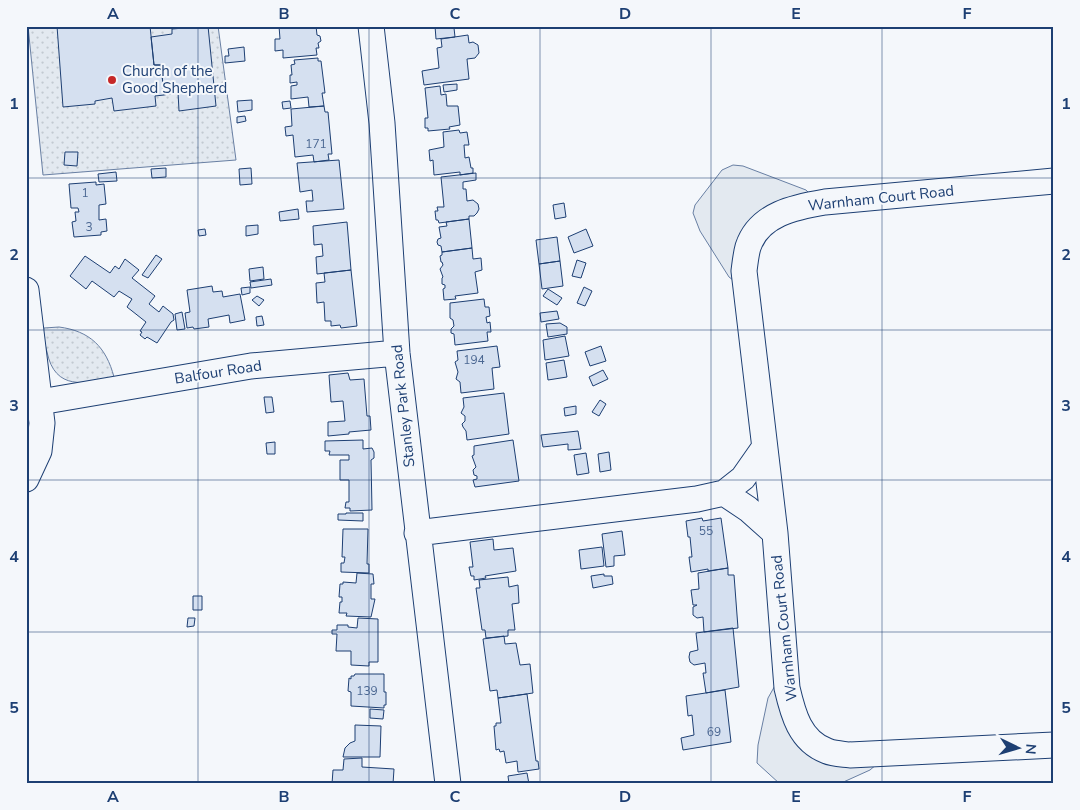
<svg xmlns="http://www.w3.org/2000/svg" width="1080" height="810" font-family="'Nunito Sans',sans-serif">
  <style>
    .green { fill: #e3e9f0; stroke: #687fa3 }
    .park { fill: url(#park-dots); stroke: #687fa3 }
    .building { fill: #d5e0f0; stroke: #1d3f73 }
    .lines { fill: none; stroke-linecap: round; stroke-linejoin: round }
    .minor-casing { stroke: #1d3f73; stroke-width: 27 }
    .minor { stroke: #f4f7fb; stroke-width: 25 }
    .grid { fill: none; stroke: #1d3f73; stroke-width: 1; stroke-opacity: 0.55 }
    .poi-dot { fill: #c62828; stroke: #f4f7fb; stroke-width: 2 }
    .labels { text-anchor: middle; stroke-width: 4; stroke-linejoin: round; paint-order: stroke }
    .number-label { font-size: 12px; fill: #4b6792 }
    .poi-label { font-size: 15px; fill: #1d3f73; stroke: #f4f7fb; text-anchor: start }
    .street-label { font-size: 15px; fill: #1d3f73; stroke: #f4f7fb }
    .neatline { fill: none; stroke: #1d3f73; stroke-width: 2 }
    .grid-label { font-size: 16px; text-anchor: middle; font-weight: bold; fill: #1d3f73 }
  </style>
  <defs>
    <pattern id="park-dots" width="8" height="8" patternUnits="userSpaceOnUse" patternTransform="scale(1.25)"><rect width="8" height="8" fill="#e3e9f0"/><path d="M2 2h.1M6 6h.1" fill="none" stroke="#c2c9d1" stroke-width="1.8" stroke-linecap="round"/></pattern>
  </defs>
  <rect width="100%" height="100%" fill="#f4f7fb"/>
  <!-- green -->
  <path class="green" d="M733,165L743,166L806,190L816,200L780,209L741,286L729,277L700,231L693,213L695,205L722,170Z
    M781,675L793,726L884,758L870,770L839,784H780L757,763L758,745L768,698Z"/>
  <!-- park -->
  <path class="park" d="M28,26H218L236,160L43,175Z
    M59,327C90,331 106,347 114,377C85,384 55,391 47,352C45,344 42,336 44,328Z"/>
  <!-- building -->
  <path class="building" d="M57,26H150L154,65H161L164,95L155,96L156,106L114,111L112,98L95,101V104L63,107Z
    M208,26L216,106L179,111L178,92L164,95L161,65H154L151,37L172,34V29Z
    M279,26H316L317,35L320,36L321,41L318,43L319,48H316L317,55L283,58V50L275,51V39H280Z
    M435,26H456V28H454L455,37L436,39Z
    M468,35L469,43L473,42L478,45L479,53L475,58L467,59L469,79L424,85L422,71L439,68L437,48L442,47L441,39Z
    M244,47L245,61L225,63V56H229L228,49Z
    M318,58V61H321L325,93H322L324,106L309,107L308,97L291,99V86L297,85V82L290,83V75H292L291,65L295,64L294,60Z
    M457,84V90L444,92L443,85Z
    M440,86L441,95L446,94L447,106H458L460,125L449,127L450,129L428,131V128H425V118H428L425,88Z
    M252,100V110L238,112L237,101Z
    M290,101L291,108L283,109L282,102Z
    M324,106L325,112H328L332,154H328L329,160L314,162L313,155L295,157L293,135L286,136L285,127L292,126L291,109Z
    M245,116L246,121L237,123V117Z
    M459,130L460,133L467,132L469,145H464L465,158L469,157L471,168H473V173L460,175V172L434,175L433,160L430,161L429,150L444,147L443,132Z
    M65,152H78L77,166L64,165Z
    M339,160L344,209L307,212L306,201H313L312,190L300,192L297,163Z
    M166,168V177L152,178L151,169Z
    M251,168L252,184L240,185L239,169Z
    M116,172L117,181L99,182L98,174Z
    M476,173V180L463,182V189H466L467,201L473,200L478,204L479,209L477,213L474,216H469V219L439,223L438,220H436L435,211H438L437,207H444L441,177Z
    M96,182V185L104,184L106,204L99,205V220L106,219L107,231L101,232V235L74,237L72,222L76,221L75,212H79L78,208H71L69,184Z
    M564,203L566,217L555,219L553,205Z
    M298,209L299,219L280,221L279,212Z
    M469,219L472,248L442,252L441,246L438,245L437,242L438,239L441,238L439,227L447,226L446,222Z
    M347,222L351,270L317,274L316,257L323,256L322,244L314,245L313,226Z
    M258,225V234L246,236V226Z
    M205,229L206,235L199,236L198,230Z
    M586,229L593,246L574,253L568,237Z
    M557,237L560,261L539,264L536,240Z
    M472,248L473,259L481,258L482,270L475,272L478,293L455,296L456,299L444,300L443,289L445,288V285L442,284V278L443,277L440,269L443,265L442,262H441L440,256L442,255V252Z
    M156,255L162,259L148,278L142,275Z
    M85,256L110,273L115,266L119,269L125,259L139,270L132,278L155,296L149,304L159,312L163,306L173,314L174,320L171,322L157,343L147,337L145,339L140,335L142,332L140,331L146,322L127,307L132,299L119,291L114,297L92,281L86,289L70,276Z
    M577,260L586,263L581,278L572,276Z
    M560,261L563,286L542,289L539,264Z
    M263,267L264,279L250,281L249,269Z
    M351,270L357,326L341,328L340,325L331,326V321H325L324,302L317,303L316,283L325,282L324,273Z
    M271,279L272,285L251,288L250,282Z
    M212,286L213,292L222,291L223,297L240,294L245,320L230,323L229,315L208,319L209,327L194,329L193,327L187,328L185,313L190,312L187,290Z
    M250,287V293L242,295L241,288Z
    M584,287L592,291L585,306L577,303Z
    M548,289L562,298L557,305L543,296Z
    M257,296L264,300L259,306L252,300Z
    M484,299L485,307H489L490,316L486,317L487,323L490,322L491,332H487L488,341L455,345L454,334L451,333V329L454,326L453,320L450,318V303Z
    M557,311L559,319L541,322L540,313Z
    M182,312L185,329L177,330L175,314Z
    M262,316L264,325L257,326L256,317Z
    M560,323L567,327V334L548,337L546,324Z
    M565,336L569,356L545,360L543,340Z
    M497,346L500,367L492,368L494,389L461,393L460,382L456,379L458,372L455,362L458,360L457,351Z
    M601,346L606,361L590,366L585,352Z
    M564,360L567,377L548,380L546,363Z
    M603,370L608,379L593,386L589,377Z
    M348,373L350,380L364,379L367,416H370L371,430L349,432V434L328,436V422L345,421L343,401L331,402L329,375Z
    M504,393L509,434L467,440L466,431L463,427L462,424L465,421V416L461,413L464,407L463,398Z
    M264,397H272L274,412L266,413Z
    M600,400L606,404L599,416L592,412Z
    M576,406V414L565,416L564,408Z
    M578,431L581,449L568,450V444L543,447L541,435Z
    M363,440V449L372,448L374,452V458L371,460L372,510L350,511V508H345L346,502H349V480H340V460H349V455H329L330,451H325V441Z
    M513,440L519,481L475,487L473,480L477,479V476L474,475L473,470L476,467L472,456L474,455V446Z
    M275,442V454H267L266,443Z
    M609,452L611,470L600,472L598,454Z
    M586,453L589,473L577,475L574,455Z
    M346,513H363V521L338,520V514H346Z
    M702,518L703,521L721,518L728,568L708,571V569L691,572L689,557H692L690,537H688L686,521Z
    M343,529H368L367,564H369V573L341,572V563H344L345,557H342Z
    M622,531L625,555L614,556V566L606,567L602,534Z
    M493,539L494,550L513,548L516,571L485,576L486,578L474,580V576H471L469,567H473L470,542Z
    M602,547L604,566L581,569L579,550Z
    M728,568V575H734L738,628L704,632L703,617L697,618L693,615V607L697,605H693L691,590L699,589L698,573Z
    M357,573L373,574L374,584H371V599H375L371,617L346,616L347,613H339L340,602H342V597H339L340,584H343V582L356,583Z
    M604,574V576H612L613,584L593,588L591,576Z
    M508,577L509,587L518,585L519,603L512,604L515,630H508V636L486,638L485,630H482L476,588H480L479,580Z
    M193,596H202V610H193Z
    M188,618H195L194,626L187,627Z
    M358,618L378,619V662H369V666L351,665V651H336L337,634H332V630H337V625H348V627L357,628Z
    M733,628L739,687L706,693L703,673H706L705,663L694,665L690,662L689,657L690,652L698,650L696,633Z
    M504,636L505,644L516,643L520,665L530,664L533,693L498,698L497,690L490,691L483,639Z
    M355,674H384V692H386V705H384V708L351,706V692L348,691L349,678L351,679V676H354Z
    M725,690L731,742L683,750L681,738L694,735L692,715L688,716L686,696Z
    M527,694L536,761H538L539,769L518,772L517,761L506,763L504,751L500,752L499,749L496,750L494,726H496V723H501L498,698Z
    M370,709L384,710L383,719L370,718Z
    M355,725L381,726L380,757H343L345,748L350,743L355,741Z
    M362,758V767L394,769L393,784H332L333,770H343L344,759Z
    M527,773L529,784H509L508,776Z"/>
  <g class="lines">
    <!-- minor casing -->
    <g class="minor-casing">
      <path id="minor" d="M371,26L382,123L397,353L448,784
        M1054,181L825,202C795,207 759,214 748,247C746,254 745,263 744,271L775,533L787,688C793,714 800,741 827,751C834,754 843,754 850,755L1054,745
        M26,290L42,423L39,451L26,479
        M40,402L251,366L397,353
        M724,493L743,478L764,448
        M417,533L697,499L724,493L748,509L775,533"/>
    </g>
    <!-- minor -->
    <use href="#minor" class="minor"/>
  </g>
  <!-- grid -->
  <path class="grid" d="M198,26V784M369,26V784M540,26V784M711,26V784M882,26V784M26,178H1054M26,330H1054M26,480H1054M26,632H1054"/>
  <!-- markers -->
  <circle class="poi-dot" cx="112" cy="80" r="5"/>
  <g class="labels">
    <!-- number labels -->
    <g class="number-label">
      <text x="316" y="148">171</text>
      <text x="85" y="197">1</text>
      <text x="89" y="231">3</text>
      <text x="474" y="364">194</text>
      <text x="706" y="535">55</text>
      <text x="367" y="695">139</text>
      <text x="714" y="736">69</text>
    </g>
    <!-- poi labels -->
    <g class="poi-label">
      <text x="122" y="76">Church of the<tspan x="122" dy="17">Good Shepherd</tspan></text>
    </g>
    <!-- street labels -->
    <g class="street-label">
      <text transform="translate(881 198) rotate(-6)" y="5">Warnham Court Road</text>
      <text transform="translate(218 372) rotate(-9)" y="5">Balfour Road</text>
      <text transform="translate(403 406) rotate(-96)" y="5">Stanley Park Road</text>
      <text transform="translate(784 628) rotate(-96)" y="5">Warnham Court Road</text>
    </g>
  </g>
  <!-- border -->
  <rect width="1080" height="810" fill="none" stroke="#f4f7fb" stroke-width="55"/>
  <!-- north arrow -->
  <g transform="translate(1018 748) rotate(95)" stroke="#f4f7fb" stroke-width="4" paint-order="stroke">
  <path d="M0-4L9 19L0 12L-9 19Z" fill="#1d3f73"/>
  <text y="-8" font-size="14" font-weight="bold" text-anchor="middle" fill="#1d3f73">N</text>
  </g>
  <rect x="28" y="28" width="1024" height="754" class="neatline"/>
  <g class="grid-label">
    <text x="113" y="19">A</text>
    <text x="284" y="19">B</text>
    <text x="455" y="19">C</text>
    <text x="625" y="19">D</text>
    <text x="796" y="19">E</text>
    <text x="967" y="19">F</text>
    <text x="14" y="109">1</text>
    <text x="1066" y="109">1</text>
    <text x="14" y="260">2</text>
    <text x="1066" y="260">2</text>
    <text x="14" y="411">3</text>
    <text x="1066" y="411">3</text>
    <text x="14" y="562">4</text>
    <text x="1066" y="562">4</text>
    <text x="14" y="713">5</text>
    <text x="1066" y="713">5</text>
    <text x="113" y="802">A</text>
    <text x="284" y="802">B</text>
    <text x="455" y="802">C</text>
    <text x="625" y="802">D</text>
    <text x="796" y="802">E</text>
    <text x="967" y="802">F</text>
  </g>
</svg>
